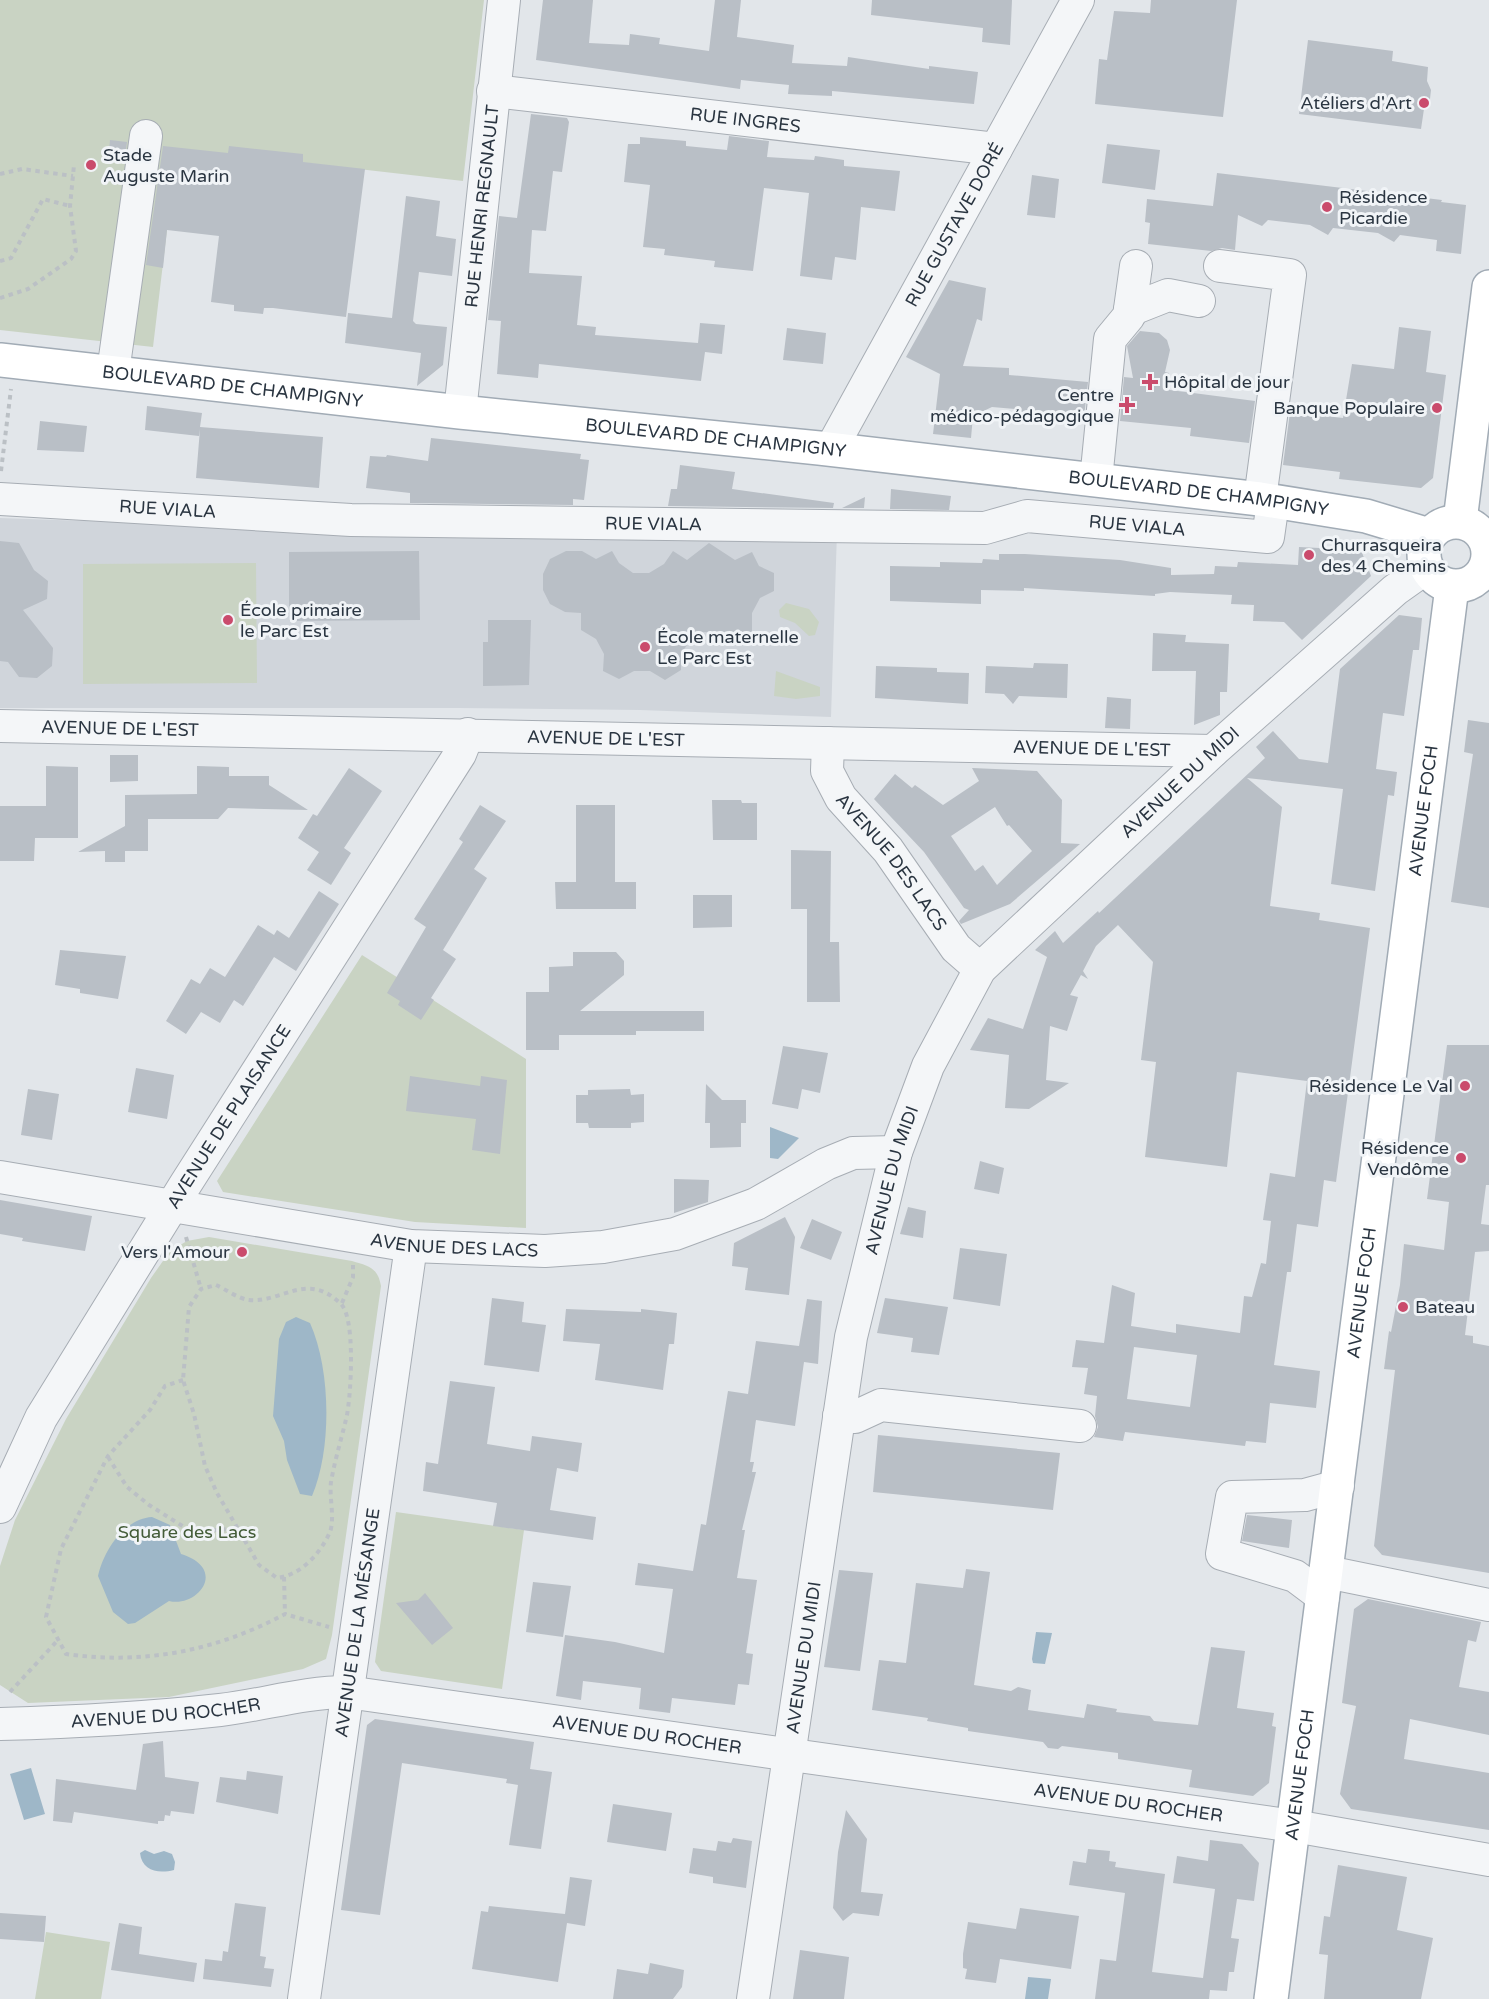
<svg xmlns="http://www.w3.org/2000/svg" width="1489" height="1999" font-family="'Varela Round',sans-serif">
  <style>
    .built { fill: #d0d5db }
    .green { fill: #c9d3c3 }
    .water { fill: #9eb7c8 }
    .building { fill: #b9bfc6; fill-rule: evenodd }
    .lines { fill: none; stroke-linecap: round; stroke-linejoin: round }
    .minor-casing { stroke: #a7adb4; stroke-width: 34 }
    .major-casing { stroke: #a1abb5; stroke-width: 36 }
    .path { stroke: #bbc0c5; stroke-width: 4; stroke-dasharray: 4.5 4.5; stroke-linecap: butt }
    .minor { stroke: #f4f6f8; stroke-width: 32 }
    .major { stroke: #fff; stroke-width: 33 }
    .poi-dot { fill: #ca4b6c; stroke: #f1f4f7; stroke-width: 2 }
    .labels { text-anchor: middle; stroke-width: 6; stroke-linejoin: round; paint-order: stroke }
    .poi-label { font-size: 18px; fill: #2a3541; stroke: #f1f4f7; text-anchor: start }
    .street-label { font-size: 18px; fill: #2a3541; stroke: #f1f4f7 }
    .park-label { font-size: 18px; fill: #435c38; stroke: #f1f4f7 }
  </style>
  <rect width="100%" height="100%" fill="#e2e6ea"/>
  <!-- built -->
  <path class="built" d="M0,518L341,530L618,533L619,540H669L671,532H837L831,717L640,710L458,708H0Z"/>
  <!-- green -->
  <path class="green" d="M0,0H484L463,181L184,149L167,230L153,347L0,330Z
    M256,563L257,683L83,684V564Z
    M786,603L809,609L819,622L815,635L809,636L795,623L780,617L779,610Z
    M776,671L820,687V696L796,699L774,696Z
    M362,955L526,1059V1228L415,1222L223,1192L217,1181Z
    M209,1237L352,1261C369,1266 378,1268 381,1286L332,1635L326,1659L303,1669L169,1697L28,1703L0,1685V1566L15,1520L66,1419L151,1278L170,1251L187,1241Z
    M396,1512L524,1530L502,1689L381,1671L375,1662Z
    M46,1932L110,1942L101,1999H35Z"/>
  <!-- water -->
  <path class="water" d="M770,1127L799,1138L778,1159L770,1158Z
    M296,1317L310,1323C331,1370 332,1449 312,1496L300,1494L287,1460L284,1441L273,1416L279,1339L286,1322Z
    M152,1517L170,1525L181,1554C229,1569 197,1608 169,1601L135,1623L128,1624L113,1612L98,1576C104,1550 124,1519 152,1517Z
    M1036,1632L1052,1633L1045,1664L1033,1663L1032,1659Z
    M31,1768L45,1814L24,1820L10,1774Z
    M145,1850L154,1854L164,1851L172,1854L175,1862L174,1870C158,1874 142,1871 140,1853Z
    M1028,1977L1051,1979L1048,1999H1025Z"/>
  <!-- building -->
  <path class="building" d="M543,0H593L589,43L629,45L630,34L660,38L659,44L709,51L715,0H741L737,37L794,45L792,63L847,66L848,57L929,69V66L978,72L974,104L832,91V96L788,94L789,85L741,80L740,89L536,60Z
    M872,0H1012L1010,45L982,42L983,28L871,15Z
    M1151,0H1237L1223,117L1095,104L1099,59L1107,60L1114,11L1150,13Z
    M1308,40L1393,51L1392,61L1428,67L1427,81L1431,90L1429,108L1424,109L1421,129L1299,114Z
    M531,114L567,118L569,122L562,172L553,171L546,231L532,230L529,273L582,276L577,325L596,327L595,335L698,343L700,323L725,325L722,354L705,352L701,381L539,364L538,378L497,374L501,321L488,320L498,225L499,216L517,218Z
    M729,136L769,141L767,157L814,160L815,156L844,160V166L900,171L895,211L861,207L856,260L835,257L832,280L800,276L809,193L764,188L753,271L714,267L715,261L664,255L665,249L643,247L650,185L624,182L628,144H640V137L686,141V146L727,150Z
    M110,140L127,142L124,163L108,162Z
    M1107,144L1160,150L1155,190L1102,183Z
    M163,146L228,153L229,146L303,154V162L365,169L346,317L273,308H264L263,314L234,311V305L211,302L219,236L167,230L163,268L146,265Z
    M1217,173L1442,200L1441,202L1466,205L1461,254L1436,251L1437,240L1400,235L1394,242L1378,233L1333,228L1328,235L1310,225L1268,220L1262,226L1238,215L1235,250L1222,248L1211,251L1148,244L1150,223L1145,222L1147,199L1213,206Z
    M1032,175L1059,179L1055,218L1027,215Z
    M406,196L440,201L436,236L456,239L452,276L419,272L413,321L416,324L447,327L443,365L417,386L421,353L345,343L348,313L392,318Z
    M949,280L986,288L982,321L977,319L963,366L1009,368V375L1088,382L1084,417L1030,411L1023,418L1015,409L992,407L973,416L971,438L933,434L940,374L906,357Z
    M1399,327L1431,331L1426,372L1446,375L1433,478L1421,488L1339,479L1340,472L1283,465L1290,412L1343,418L1352,364L1394,369Z
    M787,328L826,333L823,364L783,360Z
    M1140,331L1159,333L1167,340L1170,350L1165,372L1169,373L1170,390L1255,401L1249,443L1190,436L1191,428L1120,421L1124,377L1133,378L1127,346Z
    M147,406L202,413L200,427L323,437L319,488L196,478L200,429L199,436L145,430Z
    M40,421L87,426L84,452L37,450Z
    M431,438L581,454L580,459L589,460L584,500L573,499V505L410,503V493L366,488L370,456L386,457L387,455L428,461Z
    M680,465L735,472L732,489L834,503L833,508L668,506L671,489H677Z
    M891,489L951,496L949,510L890,509Z
    M865,497L864,508H842Z
    M0,541L19,543L34,570L48,581L47,599L23,610L53,648L52,666L37,678L19,677L8,662L0,661Z
    M709,543L735,560L752,552L759,566L774,573V591L760,598L752,613V632L736,641L720,633L704,632L692,639L681,653V670L665,680L650,671H634L619,679L603,671L604,654L596,639L581,630V613L565,612L550,604L543,590V574L550,559L566,551H582L596,559L612,551L619,563L633,573H649L664,564L673,551L687,560Z
    M1299,547L1361,550L1371,576L1302,640L1284,622L1253,621L1254,605L1231,604L1232,595L1170,592L1155,594V596L1024,588V591L981,590V604L890,601V566L940,567V562L982,563L983,559L999,560V554H1025L1120,560L1171,568V575L1214,574L1215,566L1237,567L1238,562L1298,565Z
    M419,551L420,620L289,621V552Z
    M1399,615L1422,618L1419,650H1413L1404,716L1383,713L1376,769L1397,772L1394,796L1388,795L1375,891L1331,884L1343,789L1247,778L1282,807L1270,906L1320,913L1319,920L1370,928L1336,1182L1324,1180L1318,1227L1297,1224L1291,1272H1287L1274,1365L1320,1371L1316,1408L1270,1403L1266,1443L1246,1441L1245,1446L1125,1432L1123,1441L1094,1437L1098,1427L1095,1416L1097,1396L1084,1394L1088,1368L1072,1367L1076,1340L1104,1343L1112,1285L1135,1293L1131,1326L1176,1333V1324L1240,1333L1244,1296L1252,1297L1261,1263L1266,1264L1271,1221L1263,1220L1270,1173L1295,1177L1307,1081L1237,1072L1227,1167L1145,1157L1156,1062L1141,1060L1153,962L1118,925L1096,946L1083,971L1088,979L1081,975L1070,995L1078,997L1067,1031L1050,1026L1046,1080L1069,1083L1029,1109L1005,1108L1009,1055L970,1050L988,1018L1023,1029L1047,957L1035,950L1055,931L1063,943L1098,911L1099,913L1265,758L1256,747L1273,731L1299,759L1328,763L1340,669ZM1134,1347L1197,1355L1190,1407L1127,1399Z
    M488,620H531L529,685L483,686V642H488Z
    M1153,633L1186,635L1185,642L1229,644L1227,692H1220V715L1194,725L1196,671H1152Z
    M1034,663L1068,664L1067,698L1019,696L1013,704L1004,694L985,693L986,666L1033,668Z
    M876,666L937,668V672L969,673L968,704L875,698Z
    M1107,697L1131,699L1130,729L1105,728Z
    M1468,720L1489,723V908L1451,902L1473,754L1464,752Z
    M110,755H138V781L110,782Z
    M46,766L78,767V838H35L34,861H0V806H46Z
    M197,766L229,767V776H269V785L308,810L228,808L218,819H148V851H125V862H105V851L78,852L125,826V795L197,794Z
    M349,768L382,791L344,848L351,853L331,885L307,870L319,852L298,838L313,814L317,816Z
    M972,768L1037,771L1062,800L1061,843L1080,844L1010,904L961,924L959,921L969,910L964,908L924,852L874,799L895,774L912,788L915,785L943,805L979,781ZM995,807L1007,826L1009,825L1032,851L997,885L983,865L975,871L951,836Z
    M712,800H741L742,803H757V840H713Z
    M480,805L506,821L474,869L487,878L443,950L456,959L431,998L434,1000L421,1020L398,1005L400,1001L387,993L426,927L414,919L463,842L459,839Z
    M576,805H615V882H636V909H556L555,882H576Z
    M791,850L831,851L830,942H839L840,1002H807V909H791Z
    M319,891L339,904L296,971L274,957L243,1006L234,1000L220,1023L201,1012L186,1034L166,1021L191,979L200,984L210,968L225,977L258,925L274,935L277,930L289,938Z
    M693,895H732V927L693,928Z
    M60,950L126,956L118,999L80,993V989L55,985Z
    M573,952H616L624,961V975L580,1011H704V1031H636V1035H559V1050H526V992H549V967L573,966Z
    M1447,1045H1489V1185H1486L1481,1224L1489,1225V1251L1475,1252L1465,1335L1473,1336V1343L1489,1346V1573L1382,1555L1374,1546L1395,1370L1384,1369L1389,1331L1391,1332L1400,1285L1404,1244L1444,1250L1449,1202L1427,1199Z
    M783,1046L828,1053L820,1093L802,1089L798,1109L772,1104Z
    M136,1068L174,1075L167,1119L128,1112Z
    M410,1076L480,1086L481,1076L507,1080L500,1154L472,1150L476,1119L406,1111Z
    M706,1084L722,1100H746V1123H741V1147L710,1148V1123H705Z
    M28,1089L59,1094L52,1140L21,1135Z
    M630,1089L631,1095L644,1094V1122L631,1123V1128H589L588,1123H576V1095H588V1090Z
    M980,1161L1004,1168L999,1194L974,1189Z
    M674,1179L709,1180L708,1202L674,1213Z
    M0,1200L92,1216L85,1251L22,1241L23,1238L0,1234Z
    M908,1207L926,1211L923,1238L900,1234Z
    M785,1217L795,1237L789,1295L745,1290L748,1268L732,1266L734,1243Z
    M812,1219L842,1232L831,1260L800,1248Z
    M960,1248L1007,1254L1000,1306L953,1299Z
    M492,1298L524,1302L522,1322L546,1325L539,1372L484,1365Z
    M885,1298L948,1307L939,1355L911,1352L913,1338L877,1333Z
    M807,1299L822,1301L818,1364L804,1362L795,1426L756,1420L750,1462H754L752,1472H756L742,1530H745L737,1578L757,1580L746,1653L753,1654L749,1685L738,1684L735,1705L672,1698L670,1713L639,1709L641,1688L583,1681L581,1700L556,1696L565,1635L615,1642L664,1653L673,1589L635,1585L638,1563L693,1571L701,1524L706,1525L728,1391L748,1394L756,1341L799,1346Z
    M566,1309L641,1312V1309L677,1313L674,1344H669L663,1390L595,1380L600,1344L563,1341Z
    M450,1381L495,1387L487,1444L530,1451L532,1436L582,1443L578,1472L557,1468L550,1510L596,1517L593,1540L493,1526L497,1503L423,1491L426,1462L438,1464Z
    M878,1435L1060,1453L1053,1510L873,1492Z
    M1247,1515L1292,1520L1289,1548L1242,1541Z
    M966,1569L990,1572L974,1685L1011,1691L1018,1687L1031,1690L1028,1710L1084,1718L1087,1704L1117,1709L1116,1712L1150,1716L1154,1721L1198,1725L1211,1647L1245,1651L1237,1708L1274,1713L1272,1726L1276,1727L1269,1783L1253,1796L1189,1787L1192,1770L1118,1759V1753L1062,1746L1058,1749L1048,1748L1043,1742L968,1731V1728L927,1721L928,1718L872,1710L879,1660L906,1663L916,1583L963,1588Z
    M839,1570L873,1573L860,1671L824,1667Z
    M533,1582L571,1586L563,1637L526,1632Z
    M425,1593L453,1628L432,1645L396,1603L418,1600Z
    M1368,1599L1481,1622L1476,1642L1468,1640L1459,1687L1489,1692V1735L1410,1719L1404,1759L1489,1773V1830L1351,1809L1340,1794L1356,1706L1342,1703L1354,1609Z
    M375,1719L534,1742L530,1769L552,1772L541,1849L509,1845L518,1785L506,1783L507,1779L402,1763L380,1915L341,1910L367,1725Z
    M163,1741L165,1777L199,1782L194,1814L171,1811L170,1816L165,1815L164,1821H158V1824L74,1812L72,1823L53,1821L56,1779L136,1790L143,1744Z
    M247,1771L283,1776L278,1814L216,1802L220,1777L246,1780Z
    M613,1804L672,1813L666,1851L607,1842Z
    M846,1810L867,1839L861,1892L883,1894L879,1916L853,1913L843,1921L833,1908L838,1852Z
    M733,1838L752,1841L746,1888L713,1883V1877L689,1873L693,1848L716,1851L718,1841L731,1843Z
    M1210,1840L1242,1844L1259,1863L1254,1901L1237,1899L1231,1938L1239,1939L1234,1972H1229L1227,1991L1210,1990L1209,1999H1095L1100,1959L1116,1961L1125,1893L1069,1885L1073,1861L1086,1863L1088,1849L1110,1851L1109,1861L1116,1862L1115,1867L1165,1874L1152,1972L1203,1978L1215,1889L1173,1883L1177,1856L1208,1861Z
    M1338,1865L1407,1877L1397,1930L1433,1938L1421,1999H1324L1328,1955L1319,1954L1324,1916L1330,1917Z
    M570,1877L592,1880L585,1926L567,1923L558,1982L472,1969L481,1911L488,1912L489,1906L565,1914Z
    M235,1903L266,1907L260,1956L266,1957L264,1968L274,1969L271,1987L203,1979L205,1959L222,1961L223,1951L228,1952Z
    M1020,1908L1079,1916L1071,1969L1000,1959L996,1983L965,1979L967,1969L963,1968V1954L968,1922L1016,1929Z
    M0,1913L46,1916L44,1942L0,1939Z
    M119,1923L142,1927L139,1954L197,1963L194,1982L111,1970Z
    M800,1950L849,1957L844,1999H793Z
    M650,1963L684,1970L682,1987L673,1999H613L617,1969L648,1974Z"/>
  <g class="lines">
    <!-- minor casing -->
    <g class="minor-casing">
      <g id="minor">
        <path id="s1" d="M493,91L996,149"/>
        <path d="M1220,266L1290,275L1260,499"/>
        <path d="M1130,310L1168,295L1199,301"/>
        <path d="M113,372L146,136"/>
        <path id="s2" d="M460,412L504,0"/>
        <path id="s3" d="M831,449L1078,0"/>
        <path d="M1096,480L1110,339L1129,316L1136,266"/>
        <path id="s4" d="M0,499L351,520L985,528L1027,516L1268,537L1273,502"/>
        <path id="s5" d="M0,726L1213,751"/>
        <path id="s6" d="M828,743L827,771L841,798L888,850L956,948L980,969"/>
        <path id="s7" d="M0,1177L411,1246L545,1251L603,1247L675,1234L756,1204L826,1164L853,1153L896,1152"/>
        <path d="M839,1416L855,1417L881,1405L1080,1426"/>
        <path id="s8" d="M0,1507L41,1418L185,1185L460,754L468,734"/>
        <path d="M1327,1572L1489,1605"/>
        <path d="M1323,1597L1295,1576L1222,1554L1232,1497L1305,1495L1338,1486"/>
        <path id="s9" d="M0,1724C74,1722 147,1718 220,1710C263,1705 304,1692 347,1692L1294,1826L1489,1860"/>
        <path id="s10" d="M304,1999L411,1246"/>
        <path id="s11" d="M753,1999L851,1337L896,1152L928,1066L980,969L1213,751L1395,590L1426,568"/>
      </g>
    </g>
    <!-- major casing -->
    <g class="major-casing">
      <g id="major">
        <path id="s12" d="M0,360L460,412L819,448L1260,499L1366,516L1429,535"/>
        <path d="M1460,521L1489,287"/>
        <circle cx="1456" cy="554" r="32"/>
        <path id="s13" d="M1271,1999L1452,587"/>
      </g>
    </g>
    <!-- path -->
    <path class="path" d="M0,174L22,169L73,176
      M0,261L11,258L43,199L70,206
      M0,298L28,289L71,259L76,251L70,206L74,165
      M1,471L11,389
      M186,1237L201,1289
      M216,1285C225,1289 239,1299 249,1300C282,1303 306,1271 340,1303C356,1316 351,1394 347,1415C342,1437 335,1459 331,1482C329,1497 335,1518 330,1532C320,1554 301,1575 277,1578L259,1565L217,1493L205,1466L194,1414L183,1380L189,1307L201,1289Z
      M342,1303L353,1277V1265
      M183,1380L165,1386L150,1410L108,1456L61,1549L46,1617L66,1654C144,1665 216,1651 285,1614L329,1627
      M108,1457L127,1487L149,1505L192,1532L228,1529L237,1531
      M284,1577L285,1614
      M10,1692L58,1640"/>
    <!-- minor -->
    <use href="#minor" class="minor"/>
    <!-- major -->
    <use href="#major" class="major"/>
  </g>
  <!-- markers -->
  <g class="poi-dot">
    <circle cx="1424" cy="103" r="6"/>
    <circle cx="91" cy="165" r="6"/>
    <circle cx="1327" cy="207" r="6"/>
    <path d="M1147 373h6v6h6v6h-6v6h-6v-6h-6v-6h6z"/>
    <path d="M1124 396h6v6h6v6h-6v6h-6v-6h-6v-6h6z"/>
    <circle cx="1437" cy="408" r="6"/>
    <circle cx="1309" cy="555" r="6"/>
    <circle cx="228" cy="620" r="6"/>
    <circle cx="645" cy="647" r="6"/>
    <circle cx="1465" cy="1086" r="6"/>
    <circle cx="1461" cy="1158" r="6"/>
    <circle cx="242" cy="1252" r="6"/>
    <circle cx="1403" cy="1307" r="6"/>
  </g>
  <g class="labels">
    <!-- poi labels -->
    <g class="poi-label">
      <text x="1412" y="109" text-anchor="end">Atéliers d'Art</text>
      <text x="103" y="161">Stade<tspan x="103" dy="21">Auguste Marin</tspan></text>
      <text x="1339" y="203">Résidence<tspan x="1339" dy="21">Picardie</tspan></text>
      <text x="1164" y="388">Hôpital de jour</text>
      <text x="1114" y="401" text-anchor="end">Centre<tspan x="1114" dy="21">médico-pédagogique</tspan></text>
      <text x="1425" y="414" text-anchor="end">Banque Populaire</text>
      <text x="1321" y="551">Churrasqueira<tspan x="1321" dy="21">des 4 Chemins</tspan></text>
      <text x="240" y="616">École primaire<tspan x="240" dy="21">le Parc Est</tspan></text>
      <text x="657" y="643">École maternelle<tspan x="657" dy="21">Le Parc Est</tspan></text>
      <text x="1453" y="1092" text-anchor="end">Résidence Le Val</text>
      <text x="1449" y="1154" text-anchor="end">Résidence<tspan x="1449" dy="21">Vendôme</tspan></text>
      <text x="230" y="1258" text-anchor="end">Vers l'Amour</text>
      <text x="1415" y="1313">Bateau</text>
    </g>
    <!-- street labels -->
    <g class="street-label">
      <text dy="6" stroke="none"><textPath href="#s1" startOffset="254">RUE INGRES</textPath></text>
      <text dy="6" stroke="none"><textPath href="#s2" startOffset="207">RUE HENRI REGNAULT</textPath></text>
      <text dy="6" stroke="none"><textPath href="#s3" startOffset="256">RUE GUSTAVE DORÉ</textPath></text>
      <text dy="6" stroke="none"><textPath href="#s12" startOffset="234">BOULEVARD DE CHAMPIGNY</textPath></text>
      <text dy="6" stroke="none"><textPath href="#s12" startOffset="720">BOULEVARD DE CHAMPIGNY</textPath></text>
      <text dy="6" stroke="none"><textPath href="#s12" startOffset="1206">BOULEVARD DE CHAMPIGNY</textPath></text>
      <text dy="6" stroke="none"><textPath href="#s4" startOffset="168">RUE VIALA</textPath></text>
      <text dy="6" stroke="none"><textPath href="#s4" startOffset="654">RUE VIALA</textPath></text>
      <text dy="6" stroke="none"><textPath href="#s4" startOffset="1140">RUE VIALA</textPath></text>
      <text dy="6" stroke="none"><textPath href="#s5" startOffset="120">AVENUE DE L'EST</textPath></text>
      <text dy="6" stroke="none"><textPath href="#s5" startOffset="606">AVENUE DE L'EST</textPath></text>
      <text dy="6" stroke="none"><textPath href="#s5" startOffset="1092">AVENUE DE L'EST</textPath></text>
      <text dy="6" stroke="none"><textPath href="#s11" startOffset="1335">AVENUE DU MIDI</textPath></text>
      <text dy="6" stroke="none"><textPath href="#s13" startOffset="1198">AVENUE FOCH</textPath></text>
      <text dy="6" stroke="none"><textPath href="#s6" startOffset="140">AVENUE DES LACS</textPath></text>
      <text dy="6" stroke="none"><textPath href="#s8" startOffset="453">AVENUE DE PLAISANCE</textPath></text>
      <text dy="6" stroke="none"><textPath href="#s11" startOffset="831">AVENUE DU MIDI</textPath></text>
      <text dy="6" stroke="none"><textPath href="#s7" startOffset="460">AVENUE DES LACS</textPath></text>
      <text dy="6" stroke="none"><textPath href="#s13" startOffset="712">AVENUE FOCH</textPath></text>
      <text dy="6" stroke="none"><textPath href="#s10" startOffset="380">AVENUE DE LA MÉSANGE</textPath></text>
      <text dy="6" stroke="none"><textPath href="#s11" startOffset="345">AVENUE DU MIDI</textPath></text>
      <text dy="6" stroke="none"><textPath href="#s9" startOffset="166">AVENUE DU ROCHER</textPath></text>
      <text dy="6" stroke="none"><textPath href="#s9" startOffset="652">AVENUE DU ROCHER</textPath></text>
      <text dy="6" stroke="none"><textPath href="#s13" startOffset="226">AVENUE FOCH</textPath></text>
      <text dy="6" stroke="none"><textPath href="#s9" startOffset="1138">AVENUE DU ROCHER</textPath></text>
    </g>
    <!-- park labels -->
    <g class="park-label">
      <text x="187" y="1538">Square des Lacs</text>
    </g>
  </g>
</svg>
